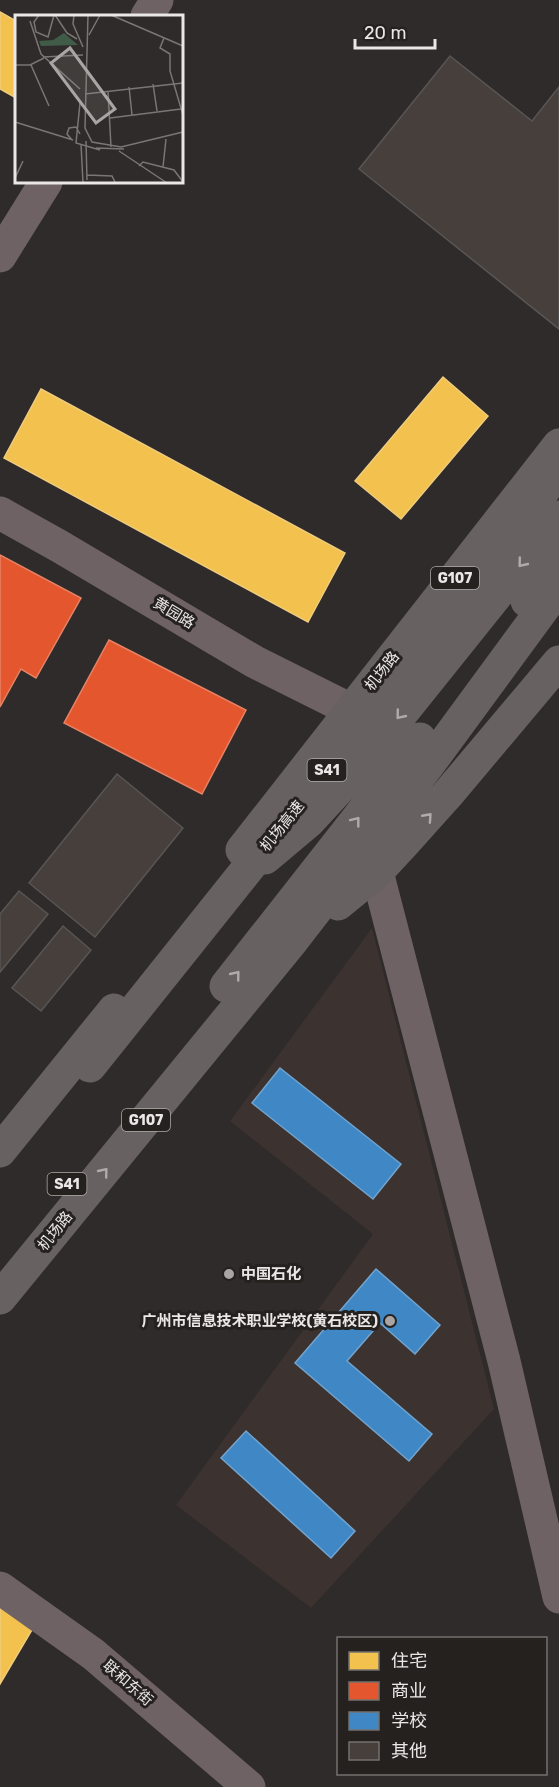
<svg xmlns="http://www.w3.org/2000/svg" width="559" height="1787" font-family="Rubik,'Noto Sans SC',sans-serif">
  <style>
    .built { fill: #3c322f }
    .homes { fill: #f2c14e; stroke: #f0cc7c; stroke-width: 1.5 }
    .shops { fill: #e4572e; stroke: #e68265; stroke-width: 1.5 }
    .schools { fill: #3f88c5; stroke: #72a4cf; stroke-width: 1.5 }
    .building { fill: #473f3c; stroke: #585655; stroke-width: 1.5 }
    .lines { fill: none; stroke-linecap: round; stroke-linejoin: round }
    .minor { stroke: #6e6265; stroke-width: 33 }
    .highway { stroke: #686161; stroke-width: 33 }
    .highway-bridge { stroke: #686161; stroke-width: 33 }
    .oneway { stroke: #b0abaa }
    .poi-dot { fill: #a8a5a4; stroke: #25211f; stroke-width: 2 }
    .labels { text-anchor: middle; stroke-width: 6; stroke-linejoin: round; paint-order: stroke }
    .shield { fill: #25211f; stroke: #afacaa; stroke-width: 1.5 }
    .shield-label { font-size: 14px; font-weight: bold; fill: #eae7e6 }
    .street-label { font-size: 15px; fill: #eae7e6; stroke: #25211f }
    .poi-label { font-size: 15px; font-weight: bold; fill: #eae7e6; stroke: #25211f; text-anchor: start }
    .inset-road { fill: none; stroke: #797675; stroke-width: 1.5 }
    .view { fill: #a8a5a4; fill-opacity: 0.15; stroke: #a8a5a4; stroke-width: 3 }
    .inset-edge { fill: none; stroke: #eae7e6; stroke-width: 3 }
  </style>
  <rect width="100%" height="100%" fill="#2e2b2a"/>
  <!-- built -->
  <path class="built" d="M372,928L494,1409L311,1608L176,1505L373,1234L230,1121Z"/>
  <!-- homes -->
  <path class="homes" d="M0,12L16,21V98L0,89Z
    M443,377L488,416L401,519L355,481Z
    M41,389L345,553L308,622L4,458Z
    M0,1602L36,1623L0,1684Z"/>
  <!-- shops -->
  <path class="shops" d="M0,555L81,598L36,678L21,669L0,707Z
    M109,640L246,710L202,794L64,723Z"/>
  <!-- schools -->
  <path class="schools" d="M280,1068L401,1164L373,1199L252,1103Z
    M376,1269L440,1325L415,1354L380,1323L347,1361L432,1434L409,1461L295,1363Z
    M246,1431L355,1531L331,1558L221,1458Z"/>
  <!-- building -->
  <path class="building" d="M450,56L532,121L559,87V329L359,169Z
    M117,774L183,828L95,937L29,883Z
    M19,891L48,914L0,972V914Z
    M63,926L91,950L41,1011L12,988Z"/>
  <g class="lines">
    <!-- minor -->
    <path class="minor" d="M147,16L157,0
      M0,256L46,182
      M0,513L59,546L255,662L351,710
      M377,872L504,1361L559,1597
      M0,1588L93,1654L249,1787"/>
    <!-- highway -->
    <path class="highway" d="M527,601L559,560
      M242,850L559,445
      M265,858L309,821L357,769L559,517
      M338,904L377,872L403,844L447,795L559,662
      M226,986L420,739
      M0,1151L114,1010
      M0,1298L292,941L429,764L559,587"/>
    <!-- highway-bridge -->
    <path class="highway-bridge" d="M90,1066L432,638L559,470"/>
  </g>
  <!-- one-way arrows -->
  <defs><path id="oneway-chevron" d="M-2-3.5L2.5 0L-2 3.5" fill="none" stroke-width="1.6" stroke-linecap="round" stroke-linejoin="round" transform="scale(1.5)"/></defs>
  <g class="oneway">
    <use href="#oneway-chevron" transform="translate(522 563) rotate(129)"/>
    <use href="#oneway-chevron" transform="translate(400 715) rotate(129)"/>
    <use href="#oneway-chevron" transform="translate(428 817) rotate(-48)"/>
    <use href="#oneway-chevron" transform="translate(356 821) rotate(-52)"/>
    <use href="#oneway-chevron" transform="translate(236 975) rotate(-51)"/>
    <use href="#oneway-chevron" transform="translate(104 1172) rotate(-51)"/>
  </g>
  <!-- markers -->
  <g class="poi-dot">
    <circle cx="229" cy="1274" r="6"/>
    <circle cx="390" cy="1321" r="6"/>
  </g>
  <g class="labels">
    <!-- shield labels -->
    <g class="shield">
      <rect x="431" y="567" width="48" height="22" rx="4.5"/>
      <rect x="307.5" y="759" width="39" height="22" rx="4.5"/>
      <rect x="122" y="1109" width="48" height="22" rx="4.5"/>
      <rect x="47.5" y="1173" width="39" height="22" rx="4.5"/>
    </g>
    <g class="shield-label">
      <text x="455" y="583">G107</text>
      <text x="327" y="775">S41</text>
      <text x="146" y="1125">G107</text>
      <text x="67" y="1189">S41</text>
    </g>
    <!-- street labels -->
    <g class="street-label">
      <text transform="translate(174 613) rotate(31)" y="5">黄园路</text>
      <text transform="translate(382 671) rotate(-52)" y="5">机场路</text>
      <text transform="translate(282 826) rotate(-51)" y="5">机场高速</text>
      <text transform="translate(55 1231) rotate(-51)" y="5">机场路</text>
      <text transform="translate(128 1683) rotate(41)" y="5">联和东街</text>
    </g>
    <!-- poi labels -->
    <g class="poi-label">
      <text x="241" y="1279">中国石化</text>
      <text x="378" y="1326" text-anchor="end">广州市信息技术职业学校(黄石校区)</text>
    </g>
  </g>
  <!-- overview -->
  <g transform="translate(15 15)">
    <rect width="168" height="168" fill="#2e2b2a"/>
    <path d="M49,18L63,30L26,31L24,26L38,25Z" fill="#405c49"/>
    <path class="inset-road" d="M24,0L19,7L21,17L33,22L39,0M40,0L52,18L62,24M59,0L58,9L68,32M73,0L70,113L77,127L106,132L168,117M96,0L168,31M15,6L26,39L65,74M74,20L85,0M149,23L145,33L155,39V56L168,100M28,42L68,40M0,50H15L29,43M16,50L34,91M138,69L142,96M114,72L117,100M93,76L96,132M70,79L168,68M65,88L61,128L85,135M95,103L166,94M0,107L58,125M57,125L52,119L54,113L61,112L65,119M71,126L72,165M66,129L68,168M81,133L109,134M104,136L152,168M124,151L128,147L159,155L168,167M148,152L151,124M72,160L97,161L100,167M0,163L8,146"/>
    <path class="view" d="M55,33L100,94L81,108L36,48Z"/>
    <rect width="168" height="168" class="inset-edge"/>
  </g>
  <!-- legend -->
  <rect x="337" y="1637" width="210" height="138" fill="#25211f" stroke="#74706f" stroke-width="1.5"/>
  <rect x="349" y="1652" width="30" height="18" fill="#f2c14e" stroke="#74706f" stroke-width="1.5"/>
  <text x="391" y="1667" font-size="18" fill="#eae7e6">住宅</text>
  <rect x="349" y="1682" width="30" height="18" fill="#e4572e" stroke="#74706f" stroke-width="1.5"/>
  <text x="391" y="1697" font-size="18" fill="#eae7e6">商业</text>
  <rect x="349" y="1712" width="30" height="18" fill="#3f88c5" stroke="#74706f" stroke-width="1.5"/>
  <text x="391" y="1727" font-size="18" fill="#eae7e6">学校</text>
  <rect x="349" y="1742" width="30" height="18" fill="#473f3c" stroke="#74706f" stroke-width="1.5"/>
  <text x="391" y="1757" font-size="18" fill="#eae7e6">其他</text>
  <!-- scale -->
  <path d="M355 39v9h80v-9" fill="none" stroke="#eae7e6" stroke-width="3"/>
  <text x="364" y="39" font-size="18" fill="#eae7e6" stroke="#25211f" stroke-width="4.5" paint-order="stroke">20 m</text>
</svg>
